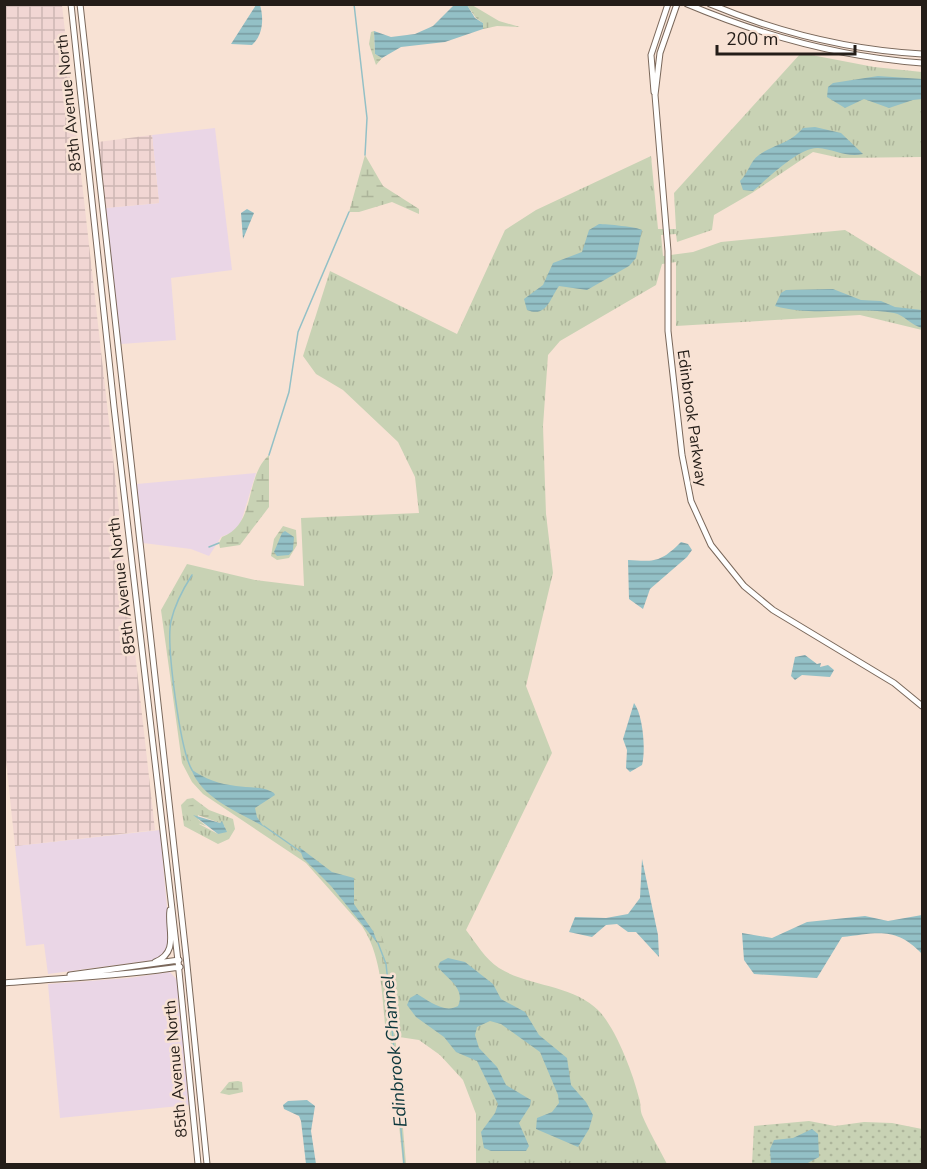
<svg xmlns="http://www.w3.org/2000/svg" width="927" height="1169" font-family="'Nunito Sans',sans-serif">
  <style>
    .commercial { fill: #ead6e6 }
    .industrial { fill: url(#industrial-grid) }
    .grass { fill: url(#grass-tufts); fill-rule: evenodd }
    .wetland { fill: url(#wetland-marsh) }
    .park { fill: url(#park-dots) }
    .water { fill: url(#water-rules) }
    .lines { fill: none; stroke-linecap: round; stroke-linejoin: round }
    .stream { stroke: #93c0c6; stroke-width: 1.5 }
    .secondary-casing { stroke: #7a685b; stroke-width: 7 }
    .secondary { stroke: #fff; stroke-width: 5 }
    .labels { text-anchor: middle; stroke-width: 5; stroke-linejoin: round; paint-order: stroke }
    .street-label { font-size: 16px; fill: #241d18; stroke: #f8e2d4 }
    .water-label { font-size: 18px; font-style: italic; fill: #0c373c; stroke: #f8e2d4 }
  </style>
  <defs>
    <pattern id="industrial-grid" width="8" height="8" patternUnits="userSpaceOnUse" patternTransform="scale(1.5)"><rect width="8" height="8" fill="#f1d6d3"/><path d="M0 4h8M4 0v8" fill="none" stroke="#ceb7b4"/></pattern>
    <pattern id="grass-tufts" width="24" height="20" patternUnits="userSpaceOnUse" patternTransform="scale(1.5)"><rect width="24" height="20" fill="#c8d2b4"/><path d="M3 7l-1-3M5 7V3M7 7l1-3M15 17l-1-3M17 17v-4M19 17l1-3" fill="none" stroke="#acb49a"/></pattern>
    <pattern id="wetland-marsh" width="20" height="14" patternUnits="userSpaceOnUse" patternTransform="scale(1.5)"><rect width="20" height="14" fill="#c8d2b4"/><path d="M1 5h8M5 5V1M11 12h8M15 12V8" fill="none" stroke="#acb49a"/></pattern>
    <pattern id="park-dots" width="8" height="8" patternUnits="userSpaceOnUse" patternTransform="scale(1.5)"><rect width="8" height="8" fill="#c8d2b4"/><path d="M2 2h.1M6 6h.1" fill="none" stroke="#acb49a" stroke-width="1.8" stroke-linecap="round"/></pattern>
    <pattern id="water-rules" width="6" height="5" patternUnits="userSpaceOnUse" patternTransform="scale(1.5)"><rect width="6" height="5" fill="#93c0c6"/><path d="M0 2.5h6" fill="none" stroke="#789ba0"/></pattern>
  </defs>
  <rect width="100%" height="100%" fill="#f8e2d4"/>
  <!-- commercial -->
  <path class="commercial" d="M215,128L232,270L171,278L176,340L121,344L105,208L159,203L152,135Z
    M256,473L241,522L233,532L221,537L209,556L191,549L143,543L137,484Z
    M160,830L170,940L164,954L154,960L48,974L44,944L26,946L15,846Z
    M170,972L177,980L189,1105L60,1118L48,984L129,978Z"/>
  <!-- industrial -->
  <path class="industrial" d="M4,5H62L155,830L15,846L4,741Z
    M152,135L159,203L105,208L98,142Z"/>
  <!-- grass -->
  <path class="grass" d="M801,53L874,67L922,72V157L840,158L813,152L752,193L714,215L712,230L677,242L676,234L661,235L663,256L693,252L721,242L845,230L922,277V330L860,315L676,326V262L662,264L656,285L560,341L548,355L543,426L546,514L553,573L526,686L552,753L466,930C476,943 485,959 499,968C529,987 573,984 599,1011C616,1029 633,1073 639,1098C641,1103 640,1110 642,1115C649,1132 659,1148 667,1164H476V1114L463,1080L440,1055L419,1040L386,1035C382,999 383,958 362,926L306,863L203,794L192,782L182,763L161,610L187,564L255,580L304,586L301,518L419,513L415,477L398,442L343,390L316,374L303,356L330,271L457,334L505,230L536,210L651,156L658,229H676L674,193Z
    M193,798L209,810L233,819L235,829L229,839L218,844L184,826L181,805L187,799ZM197,809L220,823L221,822L225,827L218,834L199,824Z"/>
  <!-- wetland -->
  <path class="wetland" d="M467,5H472L499,21L520,27L497,26L483,29V23L476,18Z
    M374,31L375,54L382,58L376,65L369,44L371,32Z
    M365,155L383,186L419,209V214L392,202L359,212H349Z
    M269,455V507L240,545L220,548L219,543L222,537C257,524 244,477 269,455Z
    M283,526L296,530L297,545L289,558L277,560L271,556L274,539Z
    M194,804L220,823L198,815L194,816L206,826L191,821L187,815L188,806Z
    M354,878L357,881C351,898 364,919 379,927L389,961L406,1164H403L382,958L370,932L349,907H356L352,896Z
    M238,1081L242,1082L243,1092L229,1095L220,1093L229,1082Z"/>
  <!-- park -->
  <path class="park" d="M809,1121L835,1126L864,1122L892,1123L922,1129V1164H752L754,1126Z"/>
  <!-- water -->
  <path class="water" d="M256,5H260C264,19 263,35 252,45L231,44Z
    M454,5H467L475,18L483,23V29L445,42L401,47L382,58L375,54L374,31L391,37L415,34L433,26Z
    M878,76L922,79V99L913,100L889,108L864,99L845,108L827,97L828,87L833,83Z
    M815,127L841,133L863,154C847,158 833,149 818,148C799,147 767,179 753,191L743,190L740,181C748,174 750,161 759,155C776,143 788,145 803,128Z
    M247,209L254,213L243,239L241,213Z
    M599,224C606,224 638,227 642,230L636,258L629,266L587,290L559,286C550,298 547,318 527,310L524,299L543,285L553,263L582,252L589,230Z
    M833,289L861,300L881,301L895,307L922,310V328C911,325 904,315 894,313C855,306 813,317 775,306L781,293L786,290Z
    M285,531L294,537L293,550L289,555L277,556L274,552L282,533Z
    M681,542L688,544L692,550L687,557L650,589L643,609L629,599L628,560C655,562 661,562 681,542Z
    M805,655L817,664L821,663L820,667L828,665L834,670L830,677L802,675L795,680L791,676L795,657Z
    M634,703C643,715 646,750 642,765L630,772L626,768L627,750L623,739Z
    M191,769C204,779 220,784 236,786C248,788 264,786 274,793L275,795L255,808L257,817L264,827C238,811 203,800 191,769Z
    M193,815L220,823L222,821L227,832L218,834Z
    M299,847L332,872L354,878V904L373,931L378,944L331,886L303,858Z
    M642,859L658,935L659,957L636,932H628L617,924L606,925L592,937L569,932L575,917L606,918L628,914L640,898Z
    M922,915V954C896,926 877,933 842,937L817,978L754,974L744,960L742,933L772,938L807,922L865,916L888,921Z
    M448,958L465,962L493,984L501,999L525,1012L539,1035L567,1058L571,1085L586,1102L593,1115L589,1129L578,1147L536,1129L537,1118L552,1112L559,1103L558,1095L540,1052L501,1024L490,1021L477,1027L475,1035L479,1048L497,1067L506,1085L531,1100L530,1106L519,1123L529,1146L526,1151H491L484,1148L481,1132L495,1113L498,1104L477,1061L456,1052L444,1037L416,1017L407,1005L410,998L417,994C428,1000 444,1014 458,1006C466,988 447,979 438,967L440,962Z
    M307,1100L315,1106L311,1131L316,1164H306L301,1121L299,1116L284,1109L283,1105L288,1101Z
    M812,1129L818,1134L819,1157L806,1164H771L770,1149L774,1140L793,1138Z"/>
  <g class="lines">
    <!-- stream -->
    <path class="stream" d="M354,4L367,118L365,155
      M269,455L289,392L298,332L349,212
      M209,547L219,543
      M192,575C183,589 175,604 171,621C166,644 180,750 192,770
      M264,826L301,852
      M378,943L386,964L388,982L404,1164"/>
    <!-- secondary casing -->
    <g class="secondary-casing">
      <path id="secondary" d="M71,4L114,407L178,961L198,1164
        M80,4L186,955L207,1164
        M677,4L660,53L655,95L668,251V331L682,455L691,501L711,545L744,586L773,610L894,683L922,706
        M687,4C763,36 841,57 922,63
        M710,4C777,32 850,50 922,54
        M654,92L651,55L668,4
        M155,962C180,952 167,929 170,910
        M70,975L179,960
        M4,983C63,978 122,976 180,967"/>
    </g>
    <!-- secondary -->
    <use href="#secondary" class="secondary"/>
  </g>
  <g class="labels">
    <!-- street labels -->
    <g class="street-label">
      <text transform="translate(68 103) rotate(-96)" y="6">85th Avenue North</text>
      <text transform="translate(693 418) rotate(82)" y="6">Edinbrook Parkway</text>
      <text transform="translate(121 586) rotate(-97)" y="6">85th Avenue North</text>
      <text transform="translate(175 1069) rotate(-95)" y="6">85th Avenue North</text>
    </g>
    <!-- water labels -->
    <g class="water-label">
      <text transform="translate(394 1051) rotate(-95)" y="6">Edinbrook Channel</text>
    </g>
  </g>
  <!-- border -->
  <rect width="927" height="1169" fill="none" stroke="#241d18" stroke-width="12"/>
  <!-- scale -->
  <path d="M717 45v9h138v-9" fill="none" stroke="#241d18" stroke-width="3"/>
  <text x="726" y="45" font-size="18" fill="#241d18" stroke="#f8e2d4" stroke-width="4.5" paint-order="stroke">200 m</text>
</svg>
